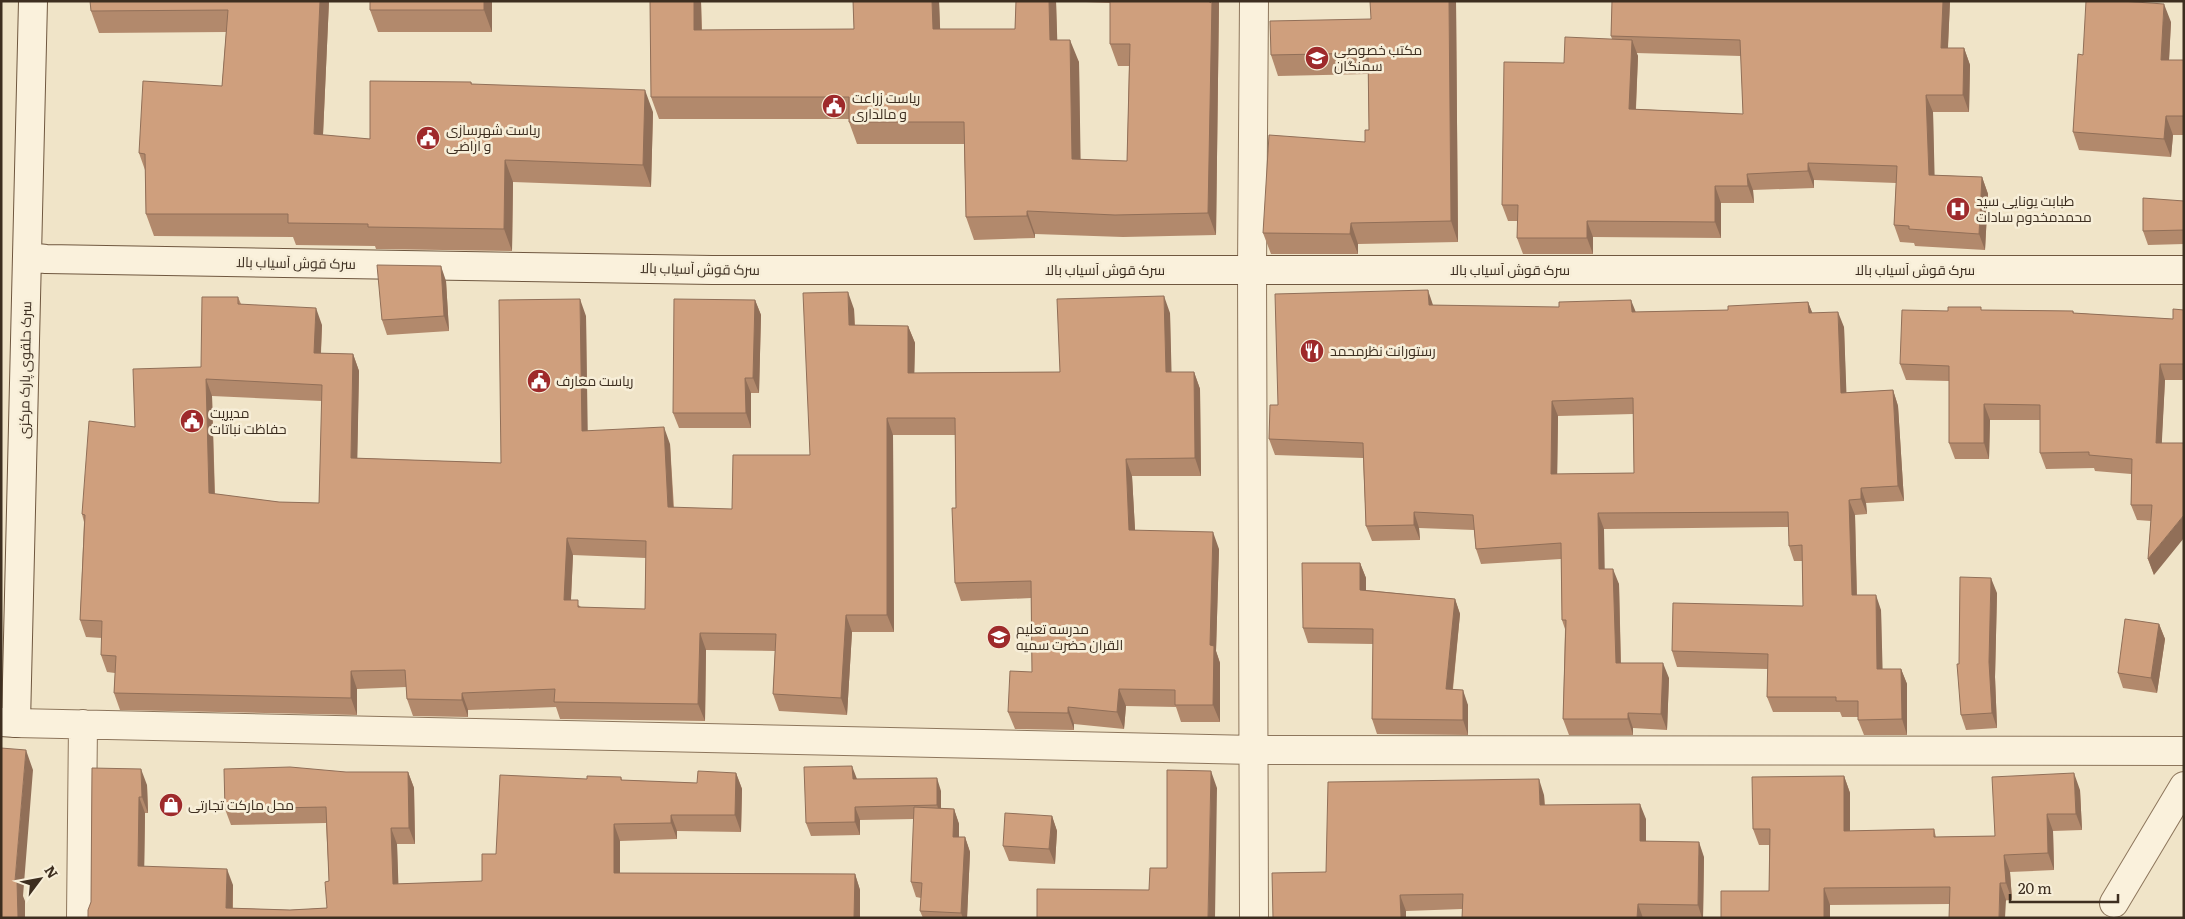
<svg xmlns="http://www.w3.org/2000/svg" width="2185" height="919" font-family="Literata,Cairo,serif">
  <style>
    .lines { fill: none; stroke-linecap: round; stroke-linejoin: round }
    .street-casing { stroke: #8d765c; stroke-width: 30 }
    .secondary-casing { stroke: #6f573f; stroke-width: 30 }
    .street { stroke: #faf1dc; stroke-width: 28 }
    .secondary { stroke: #faf1dc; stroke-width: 28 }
    .wall { fill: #b2896c; fill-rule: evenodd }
    .shaded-wall { fill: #916f58 }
    .building { fill: #cf9f7d; stroke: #916f58; fill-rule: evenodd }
    .labels { text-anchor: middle; stroke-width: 5; stroke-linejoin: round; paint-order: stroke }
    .poi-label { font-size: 14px; fill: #3d2e20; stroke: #f7eed8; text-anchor: start }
    .street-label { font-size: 14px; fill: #3d2e20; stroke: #f7eed8 }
  </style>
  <rect width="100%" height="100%" fill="#f0e4c8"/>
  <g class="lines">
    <!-- street casing -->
    <g class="street-casing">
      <path id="street" d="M1254,1L1252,270L1254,918
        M16,723L1254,750L2184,751
        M2114,903L2184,786
        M81,918L83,724"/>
    </g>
    <!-- secondary casing -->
    <g class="secondary-casing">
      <path id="secondary" d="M27,257L46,259L712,270H2184
        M1,722L16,723L33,1"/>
    </g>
    <!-- street -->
    <use href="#street" class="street"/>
    <!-- secondary -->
    <use href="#secondary" class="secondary"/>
  </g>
  <!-- wall -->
  <path class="wall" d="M329,1L323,135L370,139L471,82L472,84L653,112L651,187L513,182L512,251L376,249L375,246L296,245L293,237L154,236L146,214L145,170L139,153L222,86L226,32L99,33L91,11Z
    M370,1H492V32H378L370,10Z
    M650,1H701L702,30L854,29L853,1H939L940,29H1015L1016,1H1056L1057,40L1079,62L1080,160L1127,161L1129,66H1118L1110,44V3L1062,1H1219L1216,235L1123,237L1035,234V238L974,240L966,217L964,144H857L849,122V119H659L651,97Z
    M1456,1L1458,242L1358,244V254H1271L1263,233L1365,142L1369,130L1368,74L1278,76L1271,55L1371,19Z
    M1612,1H1950L1948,48H1964L1970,65L1969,112H1933L1934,175L1982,177L1988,194L1985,250L1915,246L1914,243L1900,242L1894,225L1896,183L1814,180V188L1753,190L1754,203H1721V238L1593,237V254H1523L1517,238L1518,221H1508L1502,205L1564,63L1612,39L1611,36ZM1636,53L1741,56L1743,114L1636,109L1638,56Z
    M2171,22L2169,60H2184V135H2173L2171,157L2079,150L2073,132L2083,55Z
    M2184,201V244L2148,245L2143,231Z
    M446,281L449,331L387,335L382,320Z
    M238,297L241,304L322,325L321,353L353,354L359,371L357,458L501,463L586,316L587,431L670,444L674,508L732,509L810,455L854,309L855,325L908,326L915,343L914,373L1060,372L1170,313L1171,372H1194L1200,389L1201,476H1132L1135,530L1219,549L1216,651L1220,663V722H1181L1176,707L1126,706L1124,729L1074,724V730L1015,729L1008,712L1032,672L1031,598L961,601L955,583L956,508L955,435H893L894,632H852L847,715L779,711L773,694L775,651L706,650L705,721L560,719L556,707L468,710V717L413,716L407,699L406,687L357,689V715L120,710L114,693L115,673L107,672L101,655L102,638L86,637L80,620L84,522L82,514L135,427L201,367ZM212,396L322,401L319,503L279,502L215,494ZM573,555L646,558L645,609L581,607L571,600Z
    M755,300L761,315L759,393H751V428H679L673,413Z
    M1808,302L1812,313L1844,327L1846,393L1893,390L1898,406L1904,501L1866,503L1867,514L1855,515L1857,595L1881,610L1882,669H1901L1907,684V735H1864L1858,720V717H1842L1840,712H1773L1767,697L1768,669L1677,667L1672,651L1803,606L1802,561H1794L1789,546V527L1604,529V569L1619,584L1621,663L1669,678L1667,730L1633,728V735H1569L1563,719L1565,629L1562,620L1561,559L1481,564L1476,549L1474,530L1419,528L1420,540L1372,541L1366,526L1363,458L1275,455L1269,439L1278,405L1433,305L1635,312L1728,310ZM1633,414L1634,473L1557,474L1558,416Z
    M1982,310L2073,311L2074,313L2173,319L2184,310V380H2165L2154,575L2148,559L2151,521L2137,520L2131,505V474L2095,471L2094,468L2046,469L2040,453V420H1990L1989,459H1955L1949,443V381L1906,380L1900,364L1948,311Z
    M1360,563L1366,578V590L1455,599L1460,614L1453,689L1468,705V735L1377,734L1372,719L1373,644L1308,643L1303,628Z
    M1997,593L1995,677L1997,728L1966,730L1961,715L1959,664Z
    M2159,624L2165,639L2157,693L2123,688L2118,673Z
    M92,768L147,785L148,813H145L144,867L233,885V908L290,910L327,908L329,881L326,823L231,825L225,809L346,772H408L414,788L415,844H397L398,884L482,881L496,854L587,779L621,777L622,780L697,783L736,773L742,789L741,832L677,831V839L620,841V873L855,874L860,890V918H88L91,902Z
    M1844,776L1850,793V831L1934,829L1936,837L1995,836L2080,790L2082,830L2053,831L2054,870L2010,872L2012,900L1949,904L1830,905V918H1721L1769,891V845H1759L1753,829Z
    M857,779L941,791V808L954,809L959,824V837H965L970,852L967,918H923L920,911L921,898L916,897L911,882L914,819L860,820V835L811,836L806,823Z
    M1544,795L1545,805L1646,819V841L1704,857L1703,918H1462V909L1406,911L1326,872Z
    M1052,816L1057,831L1055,864L1009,861L1003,846Z"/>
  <!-- shaded-wall -->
  <path class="shaded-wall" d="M320,1H329L322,156L314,134Z
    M484,1H492V32L484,10Z
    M694,1H701L702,52L694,30Z
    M932,1H939L941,51L933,29Z
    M1049,1H1056L1058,62L1050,40Z
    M1210,1H1219L1216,235L1208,213Z
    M1449,1H1456L1458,242L1451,221Z
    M1943,1H1950L1947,65L1941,48Z
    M2164,4L2171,22L2168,79L2161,60Z
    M1070,40L1079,62L1081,182L1072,159Z
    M1632,40L1638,56L1635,125L1629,109Z
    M1964,48L1970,65L1969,112L1963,95Z
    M645,90L653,112L651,187L643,165Z
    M1926,95L1933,112L1935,191L1929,175Z
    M2166,116L2173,135L2171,157L2164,139Z
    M505,160L513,182L512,251L504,229Z
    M1808,163L1814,180V188L1808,171Z
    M1747,174L1753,190L1754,203L1748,186Z
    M1982,177L1988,194L1985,250L1979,234Z
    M1715,186L1721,203V238L1715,222Z
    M1027,211L1035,234V238L1027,216Z
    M1587,221L1593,237V254L1587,238Z
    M1351,223L1358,244V254L1350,234Z
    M441,266L446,281L449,331L444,316Z
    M1428,290L1433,305H1429Z
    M848,292L854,309L855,342L849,325Z
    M1164,296L1170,313L1172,389L1166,372Z
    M580,299L586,316L588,448L582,431Z
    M755,300L761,315L759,393L753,378Z
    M1631,300L1637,315L1632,312Z
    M1808,302L1814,317L1809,313Z
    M316,308L322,325L320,370L314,353Z
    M1838,312L1844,327L1847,408L1841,393Z
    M908,326L915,343L914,390L908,373Z
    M353,354L359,371L357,475L351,458Z
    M2160,364L2165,380L2161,459L2156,443Z
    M1194,372L1200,389L1201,476L1195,458Z
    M745,378L751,393V428L746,413Z
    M206,379L212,396L215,511L209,493Z
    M1893,390L1898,406L1904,501L1898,486Z
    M1552,401L1558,416L1557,489L1551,474Z
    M1984,404L1990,420L1989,459L1984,443Z
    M887,418L893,435L894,632L887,615Z
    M664,427L670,444L674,524L668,507Z
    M1126,459L1132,476L1136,547L1129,530Z
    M1861,488L1866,503L1867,514L1861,499Z
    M1849,500L1855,515L1857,610L1852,595Z
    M1414,512L1419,528L1420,540L1414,525Z
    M1598,513L1604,529L1605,584L1599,569Z
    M2184,515V538L2154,575L2148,559Z
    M1213,532L1219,549L1216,651L1220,663V722L1213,705L1210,645Z
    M567,538L573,555L570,617L564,600Z
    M1360,563L1366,578V605L1360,590Z
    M1613,569L1619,584L1621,678L1616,663Z
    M1991,578L1997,593L1995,677L1997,728L1992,713L1989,662Z
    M1876,595L1881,610L1883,684L1877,669Z
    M1455,599L1460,614L1451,704L1446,689Z
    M846,615L852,632L847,715L841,698Z
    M2159,624L2165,639L2157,693L2151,678Z
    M700,633L706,650L705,721L698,704Z
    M1663,663L1669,678L1667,730L1661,714Z
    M1901,669L1907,684V735L1902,719Z
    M351,671L357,689V715L351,698Z
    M1119,689L1126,706L1124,729L1117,712Z
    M1463,690L1468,705V735L1463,720Z
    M462,693L468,710V717L462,700Z
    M1068,707L1074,724V730L1068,713Z
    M1628,713L1633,728V735L1628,719Z
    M26,750L33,770L23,896L25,901V918H18L15,881Z
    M852,766L857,779L858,792L853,779Z
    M141,769L147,785L148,813L142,797Z
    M1211,771L1217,788L1215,918H1208Z
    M408,772L414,788L415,844L409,828Z
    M736,773L742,789L741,832L735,815Z
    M2074,773L2080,790L2082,830L2076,814Z
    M1844,776L1850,793V847L1844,831Z
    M937,778L941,791V818L937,805Z
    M1539,779L1544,795L1545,821L1540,805Z
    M139,797L145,813L144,883L138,866Z
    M1640,804L1646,819V856L1640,841Z
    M855,807L860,820V835L855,822Z
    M954,809L959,824V852L953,837Z
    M2047,814L2053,831L2054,870L2048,853Z
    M671,815L677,831V839L671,823Z
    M1052,816L1057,831L1055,864L1049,849Z
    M614,824L620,841V889L614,873Z
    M391,828L397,844L399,900L393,884Z
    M965,837L970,852L967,918H963L961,913Z
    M1699,842L1704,857L1703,918H1702L1698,905Z
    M2004,855L2010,872L2012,900L2006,883Z
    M227,869L233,885L232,918L226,908Z
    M855,874L860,890V918H854Z
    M2000,883L2006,900L2005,918H1999Z
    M1824,888L1830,905V918H1824Z
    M1400,895L1406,911V918H1401Z
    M1638,904L1643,918H1637Z"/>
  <!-- building -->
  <path class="building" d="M90,1H320L314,134L370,139V81L471,82V84L645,90L643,165L505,160L504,229L368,227V224L288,223V214H146L145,154L139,153L143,81L222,86L228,10L91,11Z
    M370,1H484V10H370Z
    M650,1H694V30L854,29L853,1H932L933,29H1015L1016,1H1049L1050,40H1070L1072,159L1127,161L1130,44H1110V1H1210V3L1212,1L1208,213L1115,215L1027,211V216L966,217L964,122H849V97H651Z
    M1370,1H1449L1451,221L1351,223L1350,234L1263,233L1269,135L1365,142V130H1369L1368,53L1271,55L1270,21L1371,19Z
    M1612,1H1943L1941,48H1964L1963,95H1926L1929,175L1982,177L1979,234L1909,229V226L1894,225L1897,166L1808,163V171L1747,174L1748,186H1715V222L1587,221V238H1517L1518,205H1502L1504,62L1564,63L1565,37L1632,40L1629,109L1743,114L1740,40L1611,36Z
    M2086,1H2121L2164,4L2161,60H2184V116H2166L2164,139L2073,132L2078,54L2083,55Z
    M2143,198L2184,201V230L2143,231Z
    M377,265L441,266L444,316L382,320Z
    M1428,290L1429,305L1559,307V302L1631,300L1632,312L1728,310V306L1808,302L1809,313L1838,312L1841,393L1893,390L1898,486L1861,488V499L1849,500L1852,595H1876L1877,669H1901L1902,719L1858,720V701H1836V697H1767L1768,654L1672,651L1673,603L1803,606L1802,545L1789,546L1788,512L1598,513L1599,569H1613L1616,663H1663L1661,714L1628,713V719H1563L1566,620H1562L1561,543L1476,549L1473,515L1414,512V525L1366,526L1363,443L1269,439L1270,405H1278L1275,294ZM1633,398L1634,473L1551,474L1552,401Z
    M848,292L849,325L908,326V373L1060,372L1057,299L1164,296L1166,372H1194L1195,458L1126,459L1129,530L1213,532L1210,645L1214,646L1213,705H1175V690L1119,689L1117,712L1068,707V713L1008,712L1010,671L1032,672L1031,581L955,583L952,508H956L955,418H887V615H846L841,698L773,694L776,634L700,633L698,704L554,702L555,689L462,693V700L407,699L405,670L351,671V698L114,693L116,656L101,655L102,621L80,620L85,515L82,514L89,421L135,427L133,369L201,367L202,297H238V304L316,308L314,353L353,354L351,458L501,463L499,300L580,299L582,431L664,427L668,507L732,509L733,455H810L803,293ZM206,379L322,385L319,503L279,502L209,493ZM567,538L646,541L645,609L578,607V600H564Z
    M674,299L755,300L753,378H745L746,413H673Z
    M1948,307H1981V310L2073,311V313L2173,319V309L2184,310V364H2160L2156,443H2184V515L2148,559L2152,505H2131L2132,459L2089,455V452L2040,453V405L1984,404V443H1949V366L1900,364L1902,310L1948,311Z
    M1302,563H1360V590L1455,599L1446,689L1463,690V720L1372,719L1373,629L1303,628Z
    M1960,577L1991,578L1989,662L1992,713L1961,715L1957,664H1959Z
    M2125,619L2159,624L2151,678L2118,673Z
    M1,748L26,750L15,881H17L18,918H1Z
    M852,766L853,779L937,778V805L855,807V822L806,823L804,767Z
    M290,767L346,772H408L409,828H391L393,884L482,881V854H496L500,775L587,779V776L621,777V780L697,783L698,771L736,773L735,815H671V823L614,824V873L855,874L854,918H88V910L91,902L92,768L141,769L142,797H139L138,866L227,869L226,908L290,910L327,908L325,882L329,881L326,807L225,809L224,769Z
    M1167,770L1211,771L1208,918H1037V889L1149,890L1150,868H1167Z
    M2074,773L2076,814H2047L2048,853L2004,855L2006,883H2000L1999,918H1949L1950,887L1824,888V918H1721V891H1769L1770,829H1753L1752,777L1844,776V831L1934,829V837L1995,836L1992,777Z
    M1539,779L1540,805L1640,804V841L1699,842L1698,905L1638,904L1637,918H1462L1463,894L1400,895L1401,918H1273L1272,873L1326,872L1328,782Z
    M914,807L954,809L953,837H965L961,913L920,911L922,883L911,882Z
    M1005,813L1052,816L1049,849L1003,846Z"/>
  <!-- icons -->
  <defs>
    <g id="school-disc" transform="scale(1.25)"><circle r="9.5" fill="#9e2a2b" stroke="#f7eed8"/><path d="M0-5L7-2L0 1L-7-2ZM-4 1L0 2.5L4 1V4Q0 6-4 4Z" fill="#fff"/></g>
    <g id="civic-disc" transform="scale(1.25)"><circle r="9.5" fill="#9e2a2b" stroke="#f7eed8"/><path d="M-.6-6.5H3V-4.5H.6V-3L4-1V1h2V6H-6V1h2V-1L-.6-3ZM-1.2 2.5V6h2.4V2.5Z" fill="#fff"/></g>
    <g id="hospital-disc" transform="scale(1.25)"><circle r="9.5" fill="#9e2a2b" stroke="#f7eed8"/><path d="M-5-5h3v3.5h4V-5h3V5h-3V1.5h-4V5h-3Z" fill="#fff"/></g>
    <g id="restaurant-disc" transform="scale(1.25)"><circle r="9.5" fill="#9e2a2b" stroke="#f7eed8"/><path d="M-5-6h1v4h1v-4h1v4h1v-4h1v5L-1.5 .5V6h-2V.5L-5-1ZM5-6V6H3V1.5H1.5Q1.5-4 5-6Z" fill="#fff"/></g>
    <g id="shop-disc" transform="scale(1.25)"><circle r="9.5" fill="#9e2a2b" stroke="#f7eed8"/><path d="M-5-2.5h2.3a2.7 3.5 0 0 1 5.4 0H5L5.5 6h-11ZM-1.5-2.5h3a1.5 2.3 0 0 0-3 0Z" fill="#fff"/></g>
  </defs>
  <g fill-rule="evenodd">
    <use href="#school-disc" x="1317" y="58"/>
    <use href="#civic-disc" x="834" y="106"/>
    <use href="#civic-disc" x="428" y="138"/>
    <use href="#hospital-disc" x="1958" y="209"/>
    <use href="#restaurant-disc" x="1312" y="351"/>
    <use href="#civic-disc" x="539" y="381"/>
    <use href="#civic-disc" x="192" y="421"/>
    <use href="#school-disc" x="999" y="637"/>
    <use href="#shop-disc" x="171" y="805"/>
  </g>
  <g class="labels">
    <!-- poi labels -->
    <g class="poi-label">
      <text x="1334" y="55">مکتب خصوصی<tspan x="1334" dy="16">سمنگان</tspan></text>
      <text x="852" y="103">ریاست زراعت<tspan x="852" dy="16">و مالداری</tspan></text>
      <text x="446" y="135">ریاست شهرسازی<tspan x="446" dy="16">و اراضی</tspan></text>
      <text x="1976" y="206">طبابت یونایی سید<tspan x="1976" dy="16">محمدمخدوم سادات</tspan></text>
      <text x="1330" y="356">رستورانت نظرمحمد</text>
      <text x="556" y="386">ریاست معارف</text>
      <text x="210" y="418">مدیریت<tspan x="210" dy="16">حفاظت نباتات</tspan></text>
      <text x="1016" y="634">مدرسه تعلیم<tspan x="1016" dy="16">القران حضرت سمیه</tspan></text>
      <text x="188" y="810">محل مارکت تجارتی</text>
    </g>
    <!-- street labels -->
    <g class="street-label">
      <text transform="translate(296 263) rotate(1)" y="5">سرک قوش آسیاب بالا</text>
      <text transform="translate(700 269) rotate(1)" y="5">سرک قوش آسیاب بالا</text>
      <text x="1105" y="275">سرک قوش آسیاب بالا</text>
      <text x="1510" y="275">سرک قوش آسیاب بالا</text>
      <text x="1915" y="275">سرک قوش آسیاب بالا</text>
      <text transform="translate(25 370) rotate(-89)" y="5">سرک حلقوی پارک مرکزی</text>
    </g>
  </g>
  <!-- border -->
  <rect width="2185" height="919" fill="none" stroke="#3d2e20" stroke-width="5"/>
  <!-- north arrow -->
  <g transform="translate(40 879) rotate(58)" stroke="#f7eed8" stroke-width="4" paint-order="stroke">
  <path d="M0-4L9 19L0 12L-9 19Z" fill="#3d2e20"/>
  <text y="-8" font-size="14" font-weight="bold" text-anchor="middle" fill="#3d2e20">N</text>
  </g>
  <!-- scale -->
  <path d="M2010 894v8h108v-8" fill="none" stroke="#3d2e20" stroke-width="2.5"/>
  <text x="2018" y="894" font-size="15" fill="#3d2e20" stroke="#f7eed8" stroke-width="4" paint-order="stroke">20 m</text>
</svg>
